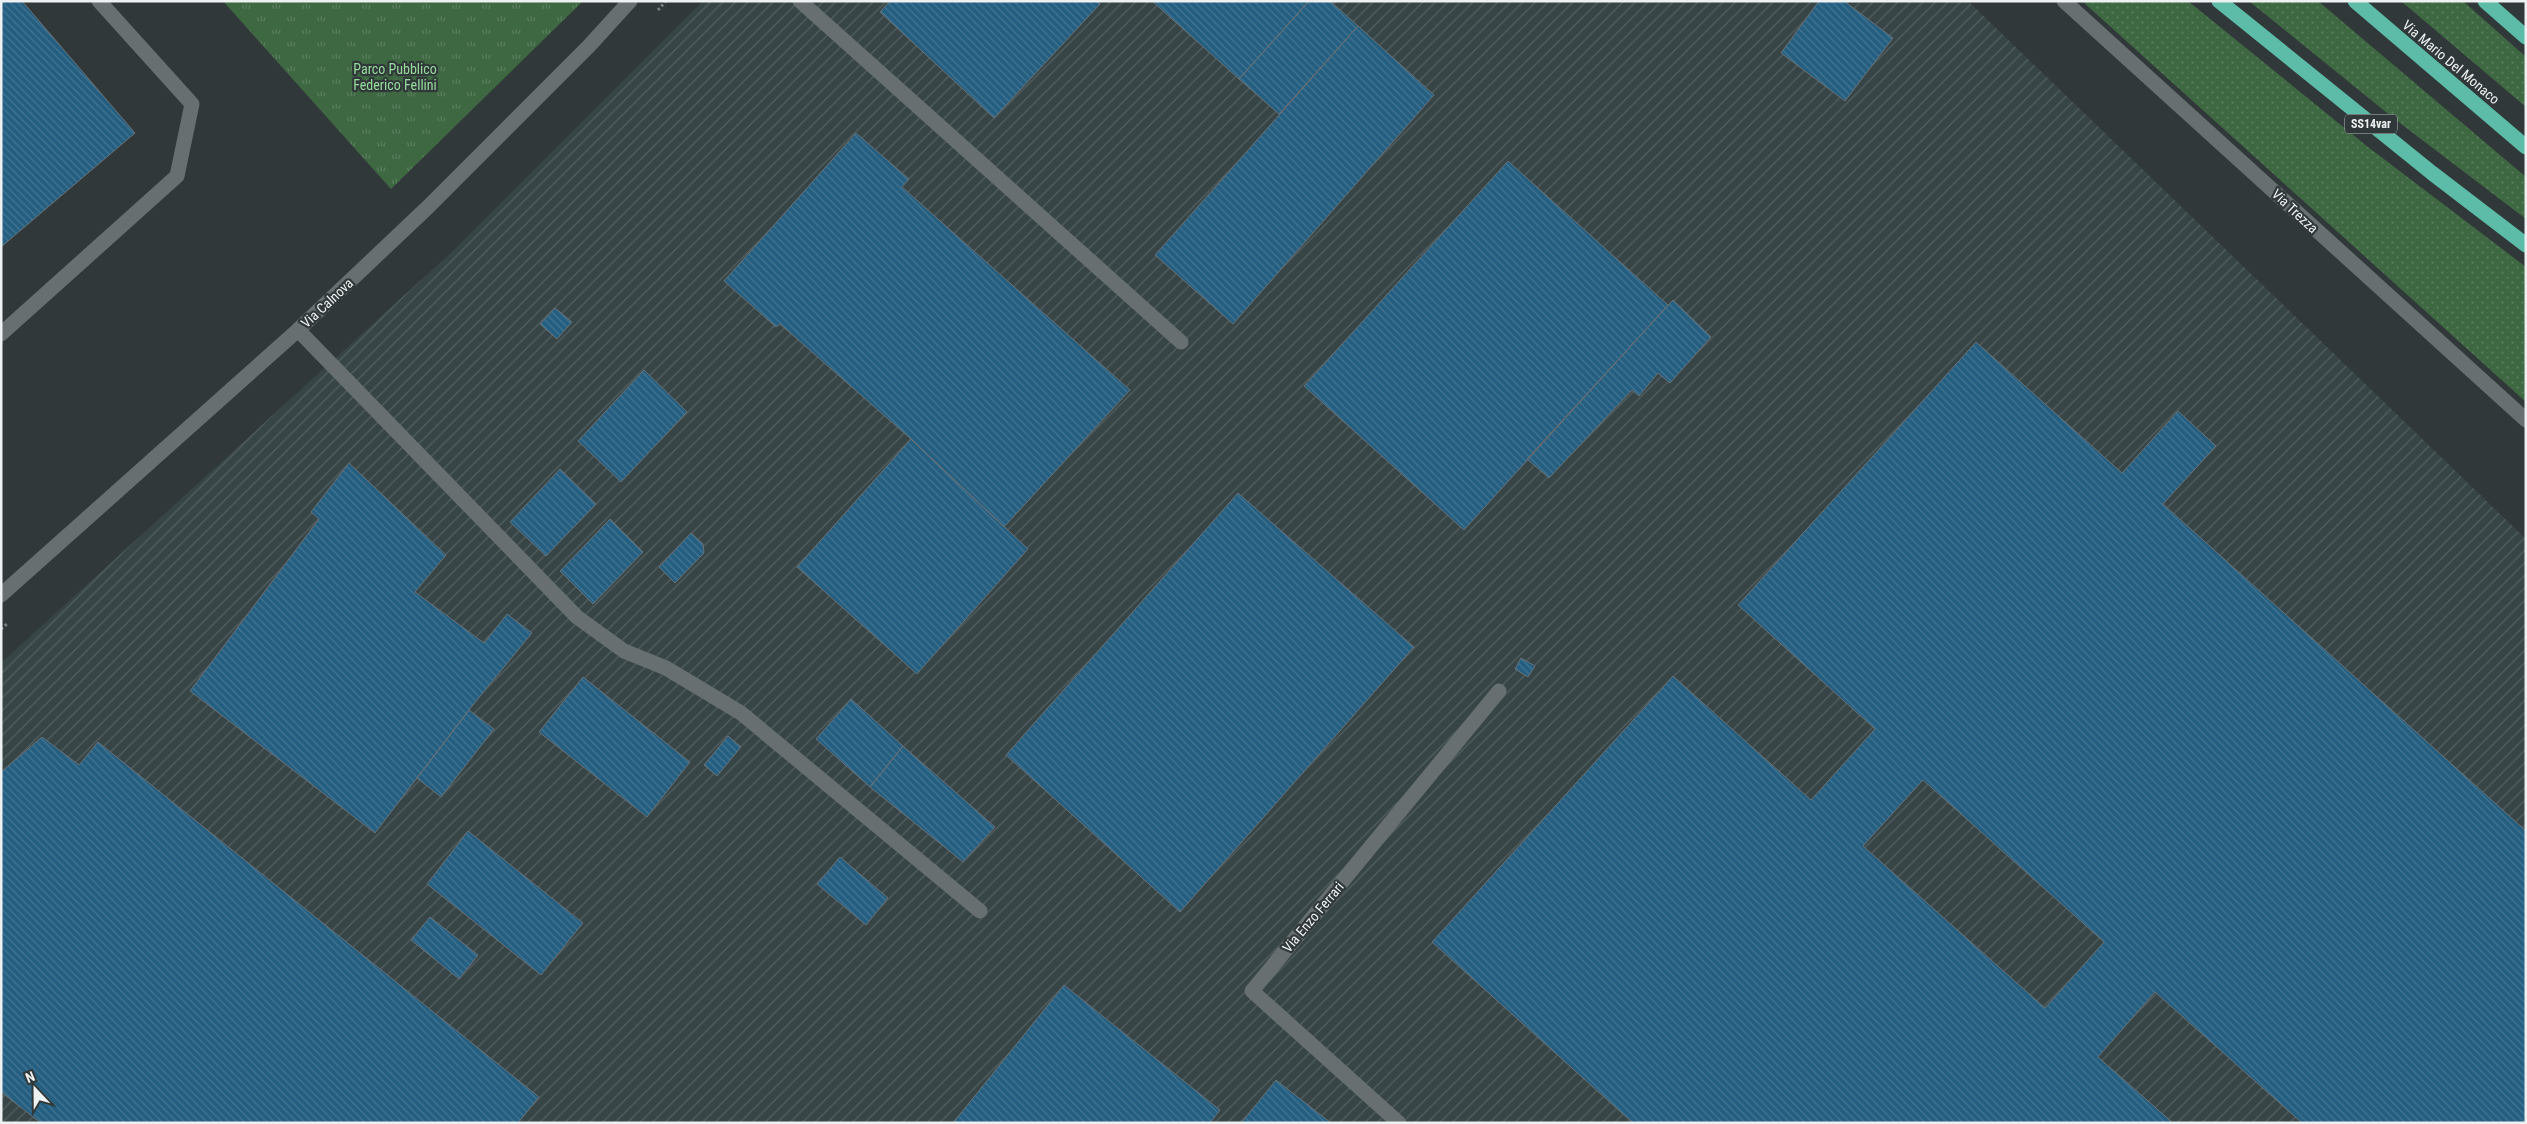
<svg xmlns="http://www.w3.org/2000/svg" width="2527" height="1124" font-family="'Roboto Condensed',sans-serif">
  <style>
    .industrial { fill: url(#industrial-furrows) }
    .grass { fill: url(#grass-dots) }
    .park { fill: url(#park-tufts) }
    .building { fill: url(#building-back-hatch); stroke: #6b7175; fill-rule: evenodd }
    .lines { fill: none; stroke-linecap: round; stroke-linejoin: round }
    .path { stroke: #7b8182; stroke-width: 3; stroke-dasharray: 2.5 2.5; stroke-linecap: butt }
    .lane { stroke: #676f70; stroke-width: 15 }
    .street { stroke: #676f70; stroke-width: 15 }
    .secondary { stroke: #676f70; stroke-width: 15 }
    .highway { stroke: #5cbca7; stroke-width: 15 }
    .labels { text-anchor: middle; stroke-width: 4.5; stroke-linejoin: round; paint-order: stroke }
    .shield { fill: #313839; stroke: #b5baba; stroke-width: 1 }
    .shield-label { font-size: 12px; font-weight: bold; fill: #edf1f1 }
    .street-label { font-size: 14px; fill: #edf1f1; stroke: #313839 }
    .park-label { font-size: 14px; fill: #97dc9d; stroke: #313839 }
  </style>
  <defs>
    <pattern id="industrial-furrows" width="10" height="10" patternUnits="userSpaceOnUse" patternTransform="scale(1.25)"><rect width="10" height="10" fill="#374547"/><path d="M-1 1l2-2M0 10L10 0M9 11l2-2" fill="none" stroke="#546062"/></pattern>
    <pattern id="grass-dots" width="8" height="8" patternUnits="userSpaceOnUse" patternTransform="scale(1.25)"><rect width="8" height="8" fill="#3e6842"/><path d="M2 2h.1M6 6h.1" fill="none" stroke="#5a7e5e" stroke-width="1.8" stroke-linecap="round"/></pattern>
    <pattern id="park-tufts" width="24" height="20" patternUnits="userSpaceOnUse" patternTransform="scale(1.25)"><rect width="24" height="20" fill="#3e6842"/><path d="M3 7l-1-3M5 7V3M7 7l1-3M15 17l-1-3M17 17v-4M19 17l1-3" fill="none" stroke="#5a7e5e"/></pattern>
    <pattern id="building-back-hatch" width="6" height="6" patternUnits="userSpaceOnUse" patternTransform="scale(1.25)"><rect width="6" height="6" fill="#245e80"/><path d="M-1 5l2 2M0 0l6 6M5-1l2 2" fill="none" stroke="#447692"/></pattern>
  </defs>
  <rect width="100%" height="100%" fill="#313839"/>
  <!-- industrial -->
  <path class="industrial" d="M703,1H1968L2526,539V1123H1V663L454,250Z"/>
  <!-- grass -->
  <path class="grass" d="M2082,1H2188L2368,147L2526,267V402Z
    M2249,1H2318L2526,177V219L2392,117Z
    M2401,1H2463L2526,57V107Z"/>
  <!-- park -->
  <path class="park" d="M223,1H583L391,189Z"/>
  <!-- building -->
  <path class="building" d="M1,1H22L135,133L1,247Z
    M890,1H1098L1100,4L994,118L880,12Z
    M1152,1H1309L1239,79Z
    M1309,1H1330L1358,26L1279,114L1239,79Z
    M1819,1H1844L1893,38L1845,101L1781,53Z
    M1358,26L1434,95L1233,324L1155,255Z
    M856,133L909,179L902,187L1130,390L1004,527L911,439L780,324L776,327L724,281Z
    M1508,161L1668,305L1464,530L1304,386Z
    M1673,300L1711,337L1670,383L1658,373L1639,396L1632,390L1549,478L1527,459Z
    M555,308L572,322L557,339L540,324Z
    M1976,342L2122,473L2178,411L2216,446L2163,504L2526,831V1123H2302L2155,992L2098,1057L2173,1123H1633L1432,942L1673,676L1811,800L1875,729L1738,605ZM1923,780L2104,942L2045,1008L1863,846Z
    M644,370L687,412L621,482L578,441Z
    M911,439L1028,549L917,674L797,567Z
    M349,463L446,555L415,592L484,643L507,614L532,633L472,706L375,833L190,691L319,519L311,512Z
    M560,469L596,504L546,556L510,522Z
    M1238,493L1414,647L1180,912L1006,755Z
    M610,519L643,552L593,604L560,571Z
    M691,533L703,544L704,553L675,583L659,567Z
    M1521,658L1535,666L1528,677L1515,669Z
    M583,677L690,762L647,817L539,732Z
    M851,699L903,746L870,787L816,739Z
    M469,710L494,729L441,797L417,778Z
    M728,736L741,747L717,776L704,765Z
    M42,737L79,765L98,742L539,1097L518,1123H41L1,1092V772Z
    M903,746L995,827L963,862L870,787Z
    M468,831L583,923L541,975L427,884Z
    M840,857L888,898L866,925L817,884Z
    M430,917L478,955L459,979L411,940Z
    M1064,985L1220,1110L1210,1123H953Z
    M1276,1080L1331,1123H1241Z"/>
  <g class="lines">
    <!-- path -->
    <path class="path" d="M658,10L666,1
      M1,629L8,623"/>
    <!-- lane -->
    <path class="lane" d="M800,1L1181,342
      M298,330L577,617L624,651L666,668L741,713L980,911
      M1,334L177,176L192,104L99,1"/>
    <!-- street -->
    <path class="street" d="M2064,1L2526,420
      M1399,1123L1252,991L1499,691"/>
    <!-- secondary -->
    <path class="secondary" d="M1,595L298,330L428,207L589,46L630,1"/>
    <!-- highway -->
    <path class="highway" d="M2219,1L2432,173L2526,245
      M2355,1L2526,147
      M2485,1L2526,37"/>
  </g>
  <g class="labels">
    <!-- shield labels -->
    <rect class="shield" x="2345" y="114.5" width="52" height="19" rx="4"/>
    <g class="shield-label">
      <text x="2371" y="128">SS14var</text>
    </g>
    <!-- street labels -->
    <g class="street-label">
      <text transform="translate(2451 62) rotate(40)" y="5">Via Mario Del Monaco</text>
      <text transform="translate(2295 211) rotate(43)" y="5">Via Trezza</text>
      <text transform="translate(327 303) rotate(-43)" y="5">Via Calnova</text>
      <text transform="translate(1313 917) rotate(-50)" y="5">Via Enzo Ferrari</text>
    </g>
    <!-- park labels -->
    <g class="park-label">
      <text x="395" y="74">Parco Pubblico<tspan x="395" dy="16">Federico Fellini</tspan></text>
    </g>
  </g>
  <!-- border -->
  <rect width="2527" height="1124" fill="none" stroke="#edf1f1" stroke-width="5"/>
  <!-- north arrow -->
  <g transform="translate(35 1089) rotate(338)" stroke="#313839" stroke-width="4" paint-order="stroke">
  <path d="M0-4L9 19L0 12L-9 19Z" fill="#edf1f1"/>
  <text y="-8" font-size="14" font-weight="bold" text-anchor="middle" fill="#edf1f1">N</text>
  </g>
</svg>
